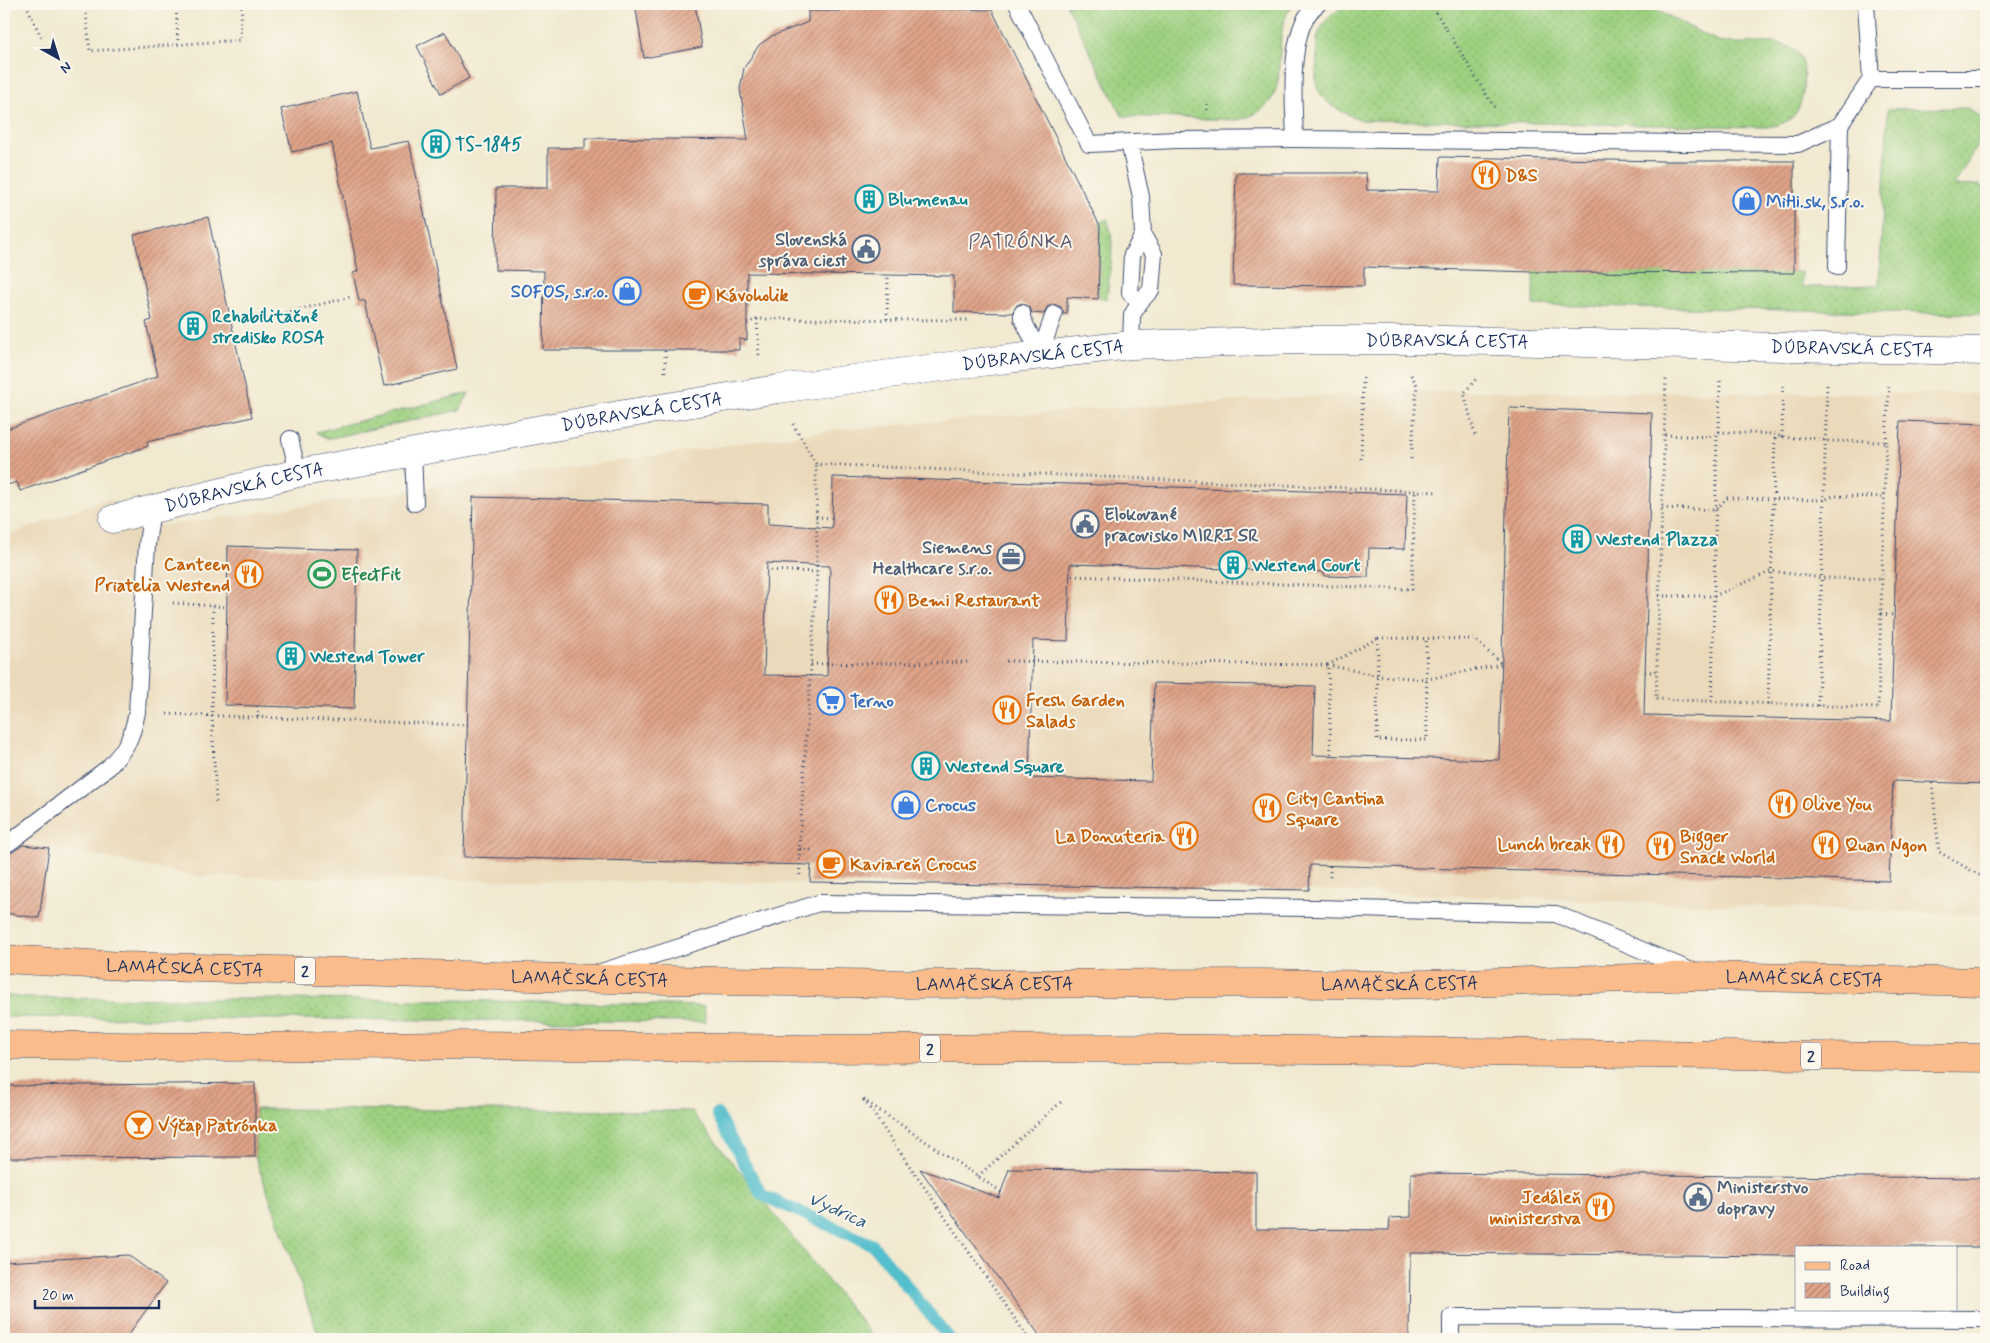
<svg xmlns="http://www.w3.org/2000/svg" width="1990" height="1343" font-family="Mynerve,sans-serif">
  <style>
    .built { fill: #ead9ba }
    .grass { fill: url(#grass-dots); stroke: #5c806f }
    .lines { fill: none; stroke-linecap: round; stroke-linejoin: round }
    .stream { stroke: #52becc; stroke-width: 12 }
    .building { fill: url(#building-hatch); fill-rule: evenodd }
    .lane-casing { stroke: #3b4b6f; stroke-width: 18 }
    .street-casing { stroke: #3b4b6f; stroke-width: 29 }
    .primary-casing { stroke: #3b4b6f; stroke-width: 29 }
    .path { stroke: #3b4b6f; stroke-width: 3; stroke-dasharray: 1 4; stroke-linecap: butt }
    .lane { stroke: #fff; stroke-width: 16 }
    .street { stroke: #fff; stroke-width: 28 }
    .primary { stroke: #fabc8b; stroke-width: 28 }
    .labels { text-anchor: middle; stroke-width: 4; stroke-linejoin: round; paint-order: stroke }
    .shield { fill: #fbf7ec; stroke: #5e6b89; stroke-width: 1 }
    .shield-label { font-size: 16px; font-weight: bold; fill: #1b2f5e }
    .culture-label { font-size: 18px; font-weight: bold; fill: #0d838f; stroke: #fbf7ec; text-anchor: start }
    .food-label { font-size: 18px; font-weight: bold; fill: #c56008; stroke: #fbf7ec; text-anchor: start }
    .shop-label { font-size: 18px; font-weight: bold; fill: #366cbe; stroke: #fbf7ec; text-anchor: start }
    .service-label { font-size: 18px; font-weight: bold; fill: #4e5e75; stroke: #fbf7ec; text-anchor: end }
    .street-label { font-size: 18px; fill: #1b2f5e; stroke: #fbf7ec }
    .leisure-label { font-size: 18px; font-weight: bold; fill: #27864d; stroke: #fbf7ec; text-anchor: start }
    .water-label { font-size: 19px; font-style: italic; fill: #2c5a7f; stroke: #fbf7ec }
    .quarter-label { font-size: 20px; letter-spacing: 1px; fill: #60586d; stroke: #fbf7ec }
  </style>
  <defs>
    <pattern id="grass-dots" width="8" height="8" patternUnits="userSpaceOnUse" patternTransform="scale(1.25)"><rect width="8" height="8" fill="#9dd080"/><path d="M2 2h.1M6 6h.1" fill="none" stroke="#87b371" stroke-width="1.8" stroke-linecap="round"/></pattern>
    <pattern id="building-hatch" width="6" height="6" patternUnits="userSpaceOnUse" patternTransform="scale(1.25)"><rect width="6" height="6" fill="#e0a488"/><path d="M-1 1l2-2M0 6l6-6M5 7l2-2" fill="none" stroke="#b58672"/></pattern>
  </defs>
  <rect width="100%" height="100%" fill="#fbf7ec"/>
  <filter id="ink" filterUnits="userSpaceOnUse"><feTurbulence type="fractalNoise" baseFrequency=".02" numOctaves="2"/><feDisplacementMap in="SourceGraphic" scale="10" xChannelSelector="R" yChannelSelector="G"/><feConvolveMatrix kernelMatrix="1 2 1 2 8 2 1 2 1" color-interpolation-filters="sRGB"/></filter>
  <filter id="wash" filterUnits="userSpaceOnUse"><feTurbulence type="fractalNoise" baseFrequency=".0096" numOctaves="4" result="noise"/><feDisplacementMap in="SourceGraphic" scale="20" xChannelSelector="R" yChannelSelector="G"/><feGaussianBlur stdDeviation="1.12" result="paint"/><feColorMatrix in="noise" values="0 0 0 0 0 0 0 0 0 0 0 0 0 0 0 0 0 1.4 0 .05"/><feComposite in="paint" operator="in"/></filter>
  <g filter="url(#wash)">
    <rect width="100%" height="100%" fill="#f1e9d0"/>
    <!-- built -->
    <path class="built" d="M1413,391L1986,394V915L1309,890L195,876L4,837V537L107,498L163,526L834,430L1108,408Z"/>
    <!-- grass -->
    <path class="grass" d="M1066,4H1292C1264,48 1303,104 1238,120L1122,116Z
      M1349,4L1639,5C1667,12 1690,29 1716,40C1745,51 1804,25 1804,75C1803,84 1804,92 1801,101C1797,120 1781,126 1764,127L1362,120C1345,114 1319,103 1316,82C1315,74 1317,64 1317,55C1317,50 1316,42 1318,36C1322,21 1336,10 1349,4Z
      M1967,108L1986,120V129L1954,186L1980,185V187H1986V314L1533,305L1535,158L1568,159V271L1663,272L1664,160L1698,161V272H1802V287L1879,285L1888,109Z
      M1107,219C1117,242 1109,273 1107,298L1098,299L1100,226L1099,223Z
      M469,393L460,410L326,439L316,432Z
      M4,995L28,998L458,1000L704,1006L706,1022L4,1017Z
      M255,1109L691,1111L875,1339H320L255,1157Z"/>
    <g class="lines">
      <!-- stream -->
      <path class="stream" d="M717,1114L762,1195L873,1245L950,1339"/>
    </g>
    <g id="blocks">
      <!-- building -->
      <path class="building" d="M635,4H695L702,47L644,58Z
        M841,7L992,10L1100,226L1098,299L1067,297V314H1064L1061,307L1053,304L1047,307L1044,314L1032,313L1030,308L1022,303L1017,305L1012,313L954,312V276L747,273V340L739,339V350H543L544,271L495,270L496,188H548V148H585V138L748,140L740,89L744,68L759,45L772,36L808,22V11H841Z
        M445,32L469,78L441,94L417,46Z
        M357,91L370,148L409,141L457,369L384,386L365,301H359L353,273L358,271L332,143L292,152L281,109Z
        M1440,157L1664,161H1794V273L1533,272L1364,267V286L1233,285L1236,173H1366L1367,190L1439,191Z
        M208,217L252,417L147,442L148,446L20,491L17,482L4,486V430L158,376L146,322L152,320L134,235Z
        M1509,408L1652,413L1644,715L1891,721L1900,421L1986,424V784L1893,781L1889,881L1310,865L1309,890L810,882L811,865L464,857L473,497L768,504V524L832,528L833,477L1407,494L1405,549L1369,548L1368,577L1324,576V572L1070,564L1068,641L1033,640L1029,778L1151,781L1154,683L1315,686L1313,755L1499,760ZM767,563L830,566L827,676L764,675Z
        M228,546L357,550L354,709L225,705Z
        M23,845L49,848L39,918L4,913V851L11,853Z
        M255,1083V1157L4,1158V1086Z
        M920,1169L999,1198L1009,1169L1256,1172V1229L1389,1230L1390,1218L1411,1217V1173L1986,1178V1247H1796V1256L1410,1253L1409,1339H1042Z
        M128,1255L166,1283L125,1339H4V1262Z"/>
    </g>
  </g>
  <g filter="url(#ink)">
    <use href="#blocks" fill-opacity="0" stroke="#3b4b6f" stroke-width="1"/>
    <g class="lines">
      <!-- lane casing -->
      <g class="lane-casing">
        <path id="lane" d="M1017,4L1089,144L1177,140L1295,139L1798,144L1840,125L1871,79L1866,4
          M1871,79H1986
          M1295,139C1294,104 1286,26 1318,4
          M1129,143L1141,197L1143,235L1154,254L1151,290L1140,302L1132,315L1131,345
          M1837,267L1840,125
          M1140,302L1130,293L1132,255L1143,235
          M1022,313V318L1040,354
          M1040,354L1054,314
          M290,439L298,473
          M413,451L415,503
          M9,843L109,767C127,747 132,738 137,712L147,544L152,509
          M601,972L819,903L1316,908L1556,914L1694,972
          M1451,1339V1317L1986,1319"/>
      </g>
      <!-- street casing -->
      <g class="street-casing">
        <g id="street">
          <path id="s1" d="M113,519L298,473L625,414L778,389L972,363L1131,345L1302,340H1443L1986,351"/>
        </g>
      </g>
      <!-- primary casing -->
      <g class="primary-casing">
        <g id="primary">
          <path id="s2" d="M4,959L123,966L606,979L900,984L1257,983L1387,985L1706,976L1986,982"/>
          <path d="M4,1045L223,1047L472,1045L812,1049L1131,1048L1986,1058"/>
        </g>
      </g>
      <!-- path -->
      <path class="path" d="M26,4L42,39
        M85,4L90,51L240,40L242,4
        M176,4L178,44
        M1431,4L1496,110
        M1207,110V101
        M261,319L350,297
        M757,319L759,356
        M887,319L888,275
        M747,323L757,319L968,320
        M665,372V350
        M1411,375L1417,385L1411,460
        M793,424L816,464L1438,492
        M1719,432L1720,380
        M1475,435L1464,393L1477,378
        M1665,435L1709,437L1719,432L1775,434C1790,442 1810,434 1826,441L1886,442L1878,708L1656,699L1666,379
        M1782,437L1783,383
        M1886,442L1889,386
        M1361,459L1363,376
        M1662,508L1715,510L1727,498L1824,500L1833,496L1884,497
        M816,517L832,518
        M766,570L817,572
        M1072,576L1412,589L1415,491
        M1659,596H1714L1772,571L1822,578L1882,579
        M173,603L227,607
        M213,606L212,716L216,803
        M1881,614L1894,615
        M1378,638L1474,639L1502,664L1428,679L1379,676L1328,665Z
        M1378,638L1377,740H1427L1426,638
        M1006,661L1328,665L1331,755
        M811,664L967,662
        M1645,672H1657
        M1712,701L1717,433
        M1768,704L1775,434
        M257,706L258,718
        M1818,706L1827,384
        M167,714L468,725
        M1932,783L1939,852L1986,879
        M799,849L800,879
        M811,850L799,849L817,572L816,464
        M1330,866V877
        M978,1176L1061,1102
        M1001,1192L864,1100L1029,1339"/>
      <!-- lane -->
      <use href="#lane" class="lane"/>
      <!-- street -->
      <use href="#street" class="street"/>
      <!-- primary -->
      <use href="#primary" class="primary"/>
    </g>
  </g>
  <!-- icons -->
  <defs>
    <g id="building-ring" transform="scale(1.4375)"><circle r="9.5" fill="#fbf7ec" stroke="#0f9aa8" stroke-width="1.5"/><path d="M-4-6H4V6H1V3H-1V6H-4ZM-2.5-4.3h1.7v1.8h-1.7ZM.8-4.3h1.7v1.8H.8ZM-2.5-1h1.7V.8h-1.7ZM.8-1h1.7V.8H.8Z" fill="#0f9aa8"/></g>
    <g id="restaurant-ring" transform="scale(1.4375)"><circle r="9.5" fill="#fbf7ec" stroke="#e8710a" stroke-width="1.5"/><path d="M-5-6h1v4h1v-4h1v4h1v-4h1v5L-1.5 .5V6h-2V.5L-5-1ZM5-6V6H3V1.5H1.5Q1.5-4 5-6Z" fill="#e8710a"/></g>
    <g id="shop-ring" transform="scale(1.4375)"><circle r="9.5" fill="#fbf7ec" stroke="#3f7fe0" stroke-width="1.5"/><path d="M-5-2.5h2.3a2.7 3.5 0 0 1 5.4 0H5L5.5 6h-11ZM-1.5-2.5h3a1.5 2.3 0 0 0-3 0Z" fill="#3f7fe0"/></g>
    <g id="civic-ring" transform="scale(1.4375)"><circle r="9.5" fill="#fbf7ec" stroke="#5c6f8a" stroke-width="1.5"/><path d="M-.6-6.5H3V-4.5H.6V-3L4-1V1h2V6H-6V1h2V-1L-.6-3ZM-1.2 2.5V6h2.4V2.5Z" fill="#5c6f8a"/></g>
    <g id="cafe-ring" transform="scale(1.4375)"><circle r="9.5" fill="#fbf7ec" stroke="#e8710a" stroke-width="1.5"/><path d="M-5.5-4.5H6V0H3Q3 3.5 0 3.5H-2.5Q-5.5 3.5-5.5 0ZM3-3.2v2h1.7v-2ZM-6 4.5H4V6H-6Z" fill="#e8710a"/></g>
    <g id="office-ring" transform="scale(1.4375)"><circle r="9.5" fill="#fbf7ec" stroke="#5c6f8a" stroke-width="1.5"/><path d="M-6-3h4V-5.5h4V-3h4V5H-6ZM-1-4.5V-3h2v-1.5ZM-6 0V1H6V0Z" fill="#5c6f8a"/></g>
    <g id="stadium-ring" transform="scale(1.4375)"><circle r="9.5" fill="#fbf7ec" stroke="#2e9e5b" stroke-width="1.5"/><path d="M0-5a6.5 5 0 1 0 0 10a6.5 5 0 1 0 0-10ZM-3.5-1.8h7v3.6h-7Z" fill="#2e9e5b"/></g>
    <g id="supermarket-ring" transform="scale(1.4375)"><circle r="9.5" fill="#fbf7ec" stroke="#3f7fe0" stroke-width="1.5"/><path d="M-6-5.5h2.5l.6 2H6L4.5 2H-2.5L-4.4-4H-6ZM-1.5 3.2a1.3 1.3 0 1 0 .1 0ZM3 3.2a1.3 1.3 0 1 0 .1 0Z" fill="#3f7fe0"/></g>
    <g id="bar-ring" transform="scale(1.4375)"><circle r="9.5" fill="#fbf7ec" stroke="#e8710a" stroke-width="1.5"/><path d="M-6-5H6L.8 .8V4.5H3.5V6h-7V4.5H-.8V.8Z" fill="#e8710a"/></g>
  </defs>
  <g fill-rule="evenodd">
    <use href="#building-ring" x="436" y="144"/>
    <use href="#restaurant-ring" x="1486" y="175"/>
    <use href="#building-ring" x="869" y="199"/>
    <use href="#shop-ring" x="1747" y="201"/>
    <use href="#civic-ring" x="866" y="249"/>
    <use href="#shop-ring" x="627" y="291"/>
    <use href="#cafe-ring" x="697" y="295"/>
    <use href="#building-ring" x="193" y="326"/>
    <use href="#civic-ring" x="1085" y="524"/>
    <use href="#building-ring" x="1577" y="539"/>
    <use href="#office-ring" x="1011" y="557"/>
    <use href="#building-ring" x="1233" y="565"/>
    <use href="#restaurant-ring" x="249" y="574"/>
    <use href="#stadium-ring" x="322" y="574"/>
    <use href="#restaurant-ring" x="889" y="600"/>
    <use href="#building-ring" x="291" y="656"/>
    <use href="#supermarket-ring" x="831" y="701"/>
    <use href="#restaurant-ring" x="1007" y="710"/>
    <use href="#building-ring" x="926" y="766"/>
    <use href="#restaurant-ring" x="1783" y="804"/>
    <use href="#shop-ring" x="906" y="805"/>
    <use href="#restaurant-ring" x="1267" y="808"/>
    <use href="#restaurant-ring" x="1184" y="836"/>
    <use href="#restaurant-ring" x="1610" y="844"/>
    <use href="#restaurant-ring" x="1826" y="845"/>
    <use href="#restaurant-ring" x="1661" y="846"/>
    <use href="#cafe-ring" x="831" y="864"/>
    <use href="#bar-ring" x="139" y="1125"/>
    <use href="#civic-ring" x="1698" y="1197"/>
    <use href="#restaurant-ring" x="1600" y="1207"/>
  </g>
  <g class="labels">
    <!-- shield labels -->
    <g class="shield">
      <rect x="295" y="957.5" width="20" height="27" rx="4"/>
      <rect x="920" y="1035.5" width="20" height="27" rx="4"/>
      <rect x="1801" y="1042.5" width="20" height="27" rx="4"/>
    </g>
    <g class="shield-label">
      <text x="305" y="977">2</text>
      <text x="930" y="1055">2</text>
      <text x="1811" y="1062">2</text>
    </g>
    <!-- culture labels -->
    <g class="culture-label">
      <text x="455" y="150">TS-1845</text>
      <text x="888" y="205">Blumenau</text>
      <text x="212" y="322">Rehabilitačné<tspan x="212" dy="21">stredisko ROSA</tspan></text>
      <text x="1596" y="545">Westend Plazza</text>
      <text x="1252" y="571">Westend Court</text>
      <text x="310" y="662">Westend Tower</text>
      <text x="945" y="772">Westend Square</text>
    </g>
    <!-- food labels -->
    <g class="food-label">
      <text x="1505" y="181">D&amp;S</text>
      <text x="716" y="301">Kávoholik</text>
      <text x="230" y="570" text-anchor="end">Canteen<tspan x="230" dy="21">Priatelia Westend</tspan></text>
      <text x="908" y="606">Bemi Restaurant</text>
      <text x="1026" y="706">Fresh Garden<tspan x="1026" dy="21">Salads</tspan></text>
      <text x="1286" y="804">City Cantina<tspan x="1286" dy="21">Square</tspan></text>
      <text x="1802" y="810">Olive You</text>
      <text x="1165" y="842" text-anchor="end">La Donuteria</text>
      <text x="1680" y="842">Bigger<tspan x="1680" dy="21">Snack World</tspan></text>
      <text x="1591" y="850" text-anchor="end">Lunch break</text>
      <text x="1845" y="851">Quan Ngon</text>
      <text x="850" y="870">Kaviareň Crocus</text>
      <text x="158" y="1131">Výčap Patrónka</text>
      <text x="1581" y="1203" text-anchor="end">Jedáleň<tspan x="1581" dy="21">ministerstva</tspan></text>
    </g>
    <!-- shop labels -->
    <g class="shop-label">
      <text x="1766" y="207">MiHi.sk, s.r.o.</text>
      <text x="608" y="297" text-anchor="end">SOFOS, s.r.o.</text>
      <text x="850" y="707">Terno</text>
      <text x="925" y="811">Crocus</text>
    </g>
    <!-- service labels -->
    <g class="service-label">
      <text x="847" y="245">Slovenská<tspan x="847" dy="21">správa ciest</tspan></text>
      <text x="1104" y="520" text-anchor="start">Elokované<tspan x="1104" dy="21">pracovisko MIRRI SR</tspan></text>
      <text x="992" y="553">Siemens<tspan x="992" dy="21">Healthcare s.r.o.</tspan></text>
      <text x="1717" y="1193" text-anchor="start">Ministerstvo<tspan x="1717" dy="21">dopravy</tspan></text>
    </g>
    <!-- street labels -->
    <g class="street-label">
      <text dy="6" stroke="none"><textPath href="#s1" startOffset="1350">DÚBRAVSKÁ CESTA</textPath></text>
      <text dy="6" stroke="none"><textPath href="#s1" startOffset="1755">DÚBRAVSKÁ CESTA</textPath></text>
      <text dy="6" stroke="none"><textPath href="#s1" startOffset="945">DÚBRAVSKÁ CESTA</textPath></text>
      <text dy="6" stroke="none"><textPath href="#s1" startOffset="540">DÚBRAVSKÁ CESTA</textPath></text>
      <text dy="6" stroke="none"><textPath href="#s1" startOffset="135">DÚBRAVSKÁ CESTA</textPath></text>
      <text dy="6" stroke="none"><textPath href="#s2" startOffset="181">LAMAČSKÁ CESTA</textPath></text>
      <text dy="6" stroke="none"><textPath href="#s2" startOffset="586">LAMAČSKÁ CESTA</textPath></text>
      <text dy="6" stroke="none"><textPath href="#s2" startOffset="1801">LAMAČSKÁ CESTA</textPath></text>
      <text dy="6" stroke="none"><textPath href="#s2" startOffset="1396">LAMAČSKÁ CESTA</textPath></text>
      <text dy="6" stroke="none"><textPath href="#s2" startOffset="991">LAMAČSKÁ CESTA</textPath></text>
    </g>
    <!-- leisure labels -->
    <g class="leisure-label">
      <text x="341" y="580">EfectFit</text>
    </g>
    <!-- water labels -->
    <g class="water-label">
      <text transform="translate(838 1209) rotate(24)" y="7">Vydrica</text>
    </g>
    <!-- quarter labels -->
    <g class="quarter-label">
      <text x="1021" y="248">PATRÓNKA</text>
    </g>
  </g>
  <!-- margin -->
  <rect width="1990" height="1343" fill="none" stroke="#fbf7ec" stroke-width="20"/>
  <!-- legend -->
  <rect x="1795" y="1246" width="162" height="65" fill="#fbf7ec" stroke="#a1a7b3"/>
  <rect x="1805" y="1262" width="25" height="8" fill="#fabc8b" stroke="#a1a7b3"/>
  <text x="1840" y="1270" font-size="15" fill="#1b2f5e">Road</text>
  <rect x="1805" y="1283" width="25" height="15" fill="url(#building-hatch)" stroke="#a1a7b3"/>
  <text x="1840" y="1296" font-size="15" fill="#1b2f5e">Building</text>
  <!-- north arrow -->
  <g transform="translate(58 58) rotate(141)" stroke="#fbf7ec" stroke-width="4" paint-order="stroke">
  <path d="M0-4L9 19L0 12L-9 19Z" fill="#1b2f5e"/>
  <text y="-8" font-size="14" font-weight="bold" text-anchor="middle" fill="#1b2f5e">N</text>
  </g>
  <!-- scale -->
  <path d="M35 1300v8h124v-8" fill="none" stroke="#1b2f5e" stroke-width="2.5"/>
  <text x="42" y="1300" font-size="15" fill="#1b2f5e" stroke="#fbf7ec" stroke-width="4" paint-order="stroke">20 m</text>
</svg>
